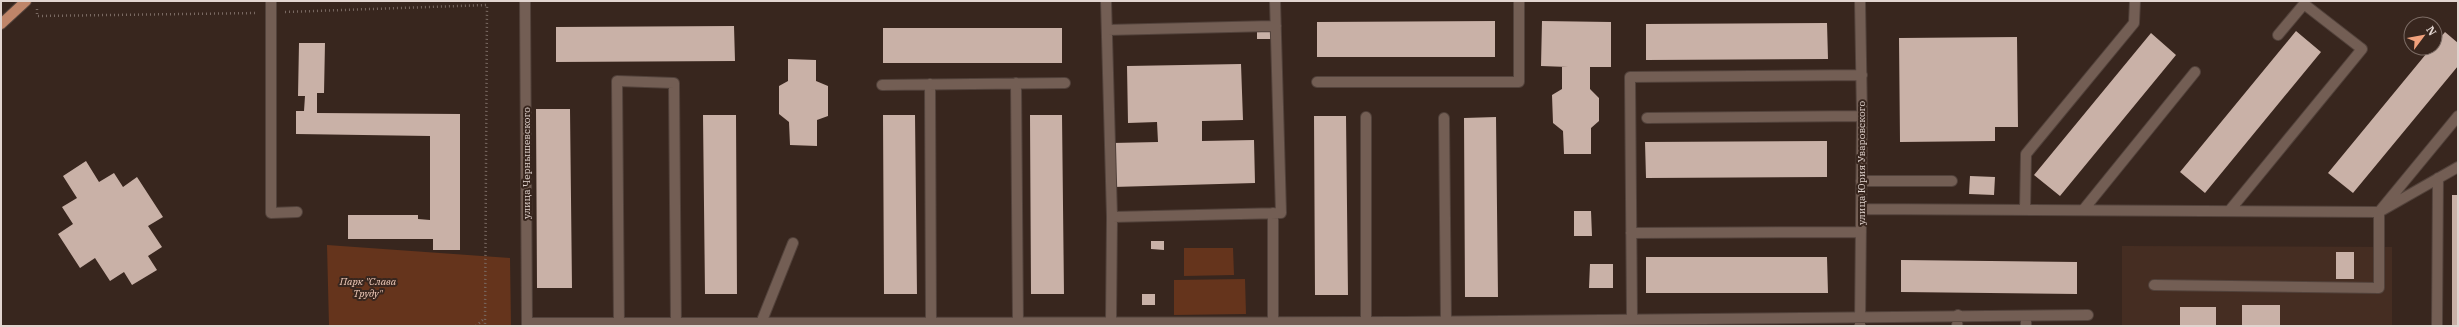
<svg xmlns="http://www.w3.org/2000/svg" width="2459" height="327" font-family="'IBM Plex Serif',serif">
  <style>
    .built { fill: #452d22 }
    .green { fill: #65341c }
    .building { fill: #c9b1a7 }
    .lines { fill: none; stroke-linecap: round; stroke-linejoin: round }
    .minor-casing { stroke: #52423b; stroke-width: 12 }
    .major-casing { stroke: #52423b; stroke-width: 12 }
    .path { stroke: #796962; stroke-width: 2.5; stroke-dasharray: 1 3; stroke-linecap: butt }
    .minor { stroke: #735e54; stroke-width: 10 }
    .major { stroke: #bf8569; stroke-width: 10 }
    .labels { text-anchor: middle; stroke-width: 4; stroke-linejoin: round; paint-order: stroke }
    .street-label { font-size: 10px; fill: #e2d5d0; stroke: #38261e }
    .park-label { font-size: 10px; font-style: italic; fill: #f5cfbe; stroke: #38261e }
  </style>
  <rect width="100%" height="100%" fill="#38261e"/>
  <!-- built -->
  <path class="built" d="M2122,246L2392,247V326H2122Z"/>
  <!-- green -->
  <path class="green" d="M327,245L510,258L511,326H329Z
    M1184,248H1233L1234,275L1184,276Z
    M1245,279L1246,314L1174,315V280Z"/>
  <!-- building -->
  <path class="building" d="M1495,21V57H1317V22Z
    M1542,21L1611,22V67H1590V89L1599,98V121L1591,128V154H1564L1563,131L1553,123L1552,95L1562,89V67H1568L1541,66Z
    M1827,23L1828,59L1646,60V24Z
    M734,26L735,61L556,62V27Z
    M883,28H1062V63H883Z
    M1257,30H1271V39H1257Z
    M2296,31L2321,52L2205,193L2180,172Z
    M2445,32L2458,43V66L2353,193L2328,173L2431,48H2435V44Z
    M2151,33L2176,55L2060,196L2034,175Z
    M2017,37L2018,127H1995V141L1900,142L1899,38Z
    M299,43H325L324,93H317V113L460,114V250H433V239H348V215H418V219L430,220V136L296,134V111H304L305,96H298Z
    M788,59L816,60V81L828,86V116L817,120V146L790,145L789,122L779,114V86L788,81Z
    M1241,64L1243,120L1202,121V141L1254,140L1255,183L1113,187L1112,143L1158,142L1157,122L1128,123L1127,66Z
    M536,109H570L572,288H537Z
    M703,115H736L737,294H705Z
    M883,115H915L917,294H884Z
    M1030,115H1062L1064,294H1031Z
    M1314,116H1346L1348,295H1315Z
    M1496,117L1498,297H1465L1464,118Z
    M1827,141V177L1646,178L1645,142Z
    M86,161L99,182L114,173L123,187L137,177L163,217L148,226L162,247L148,256L157,270L132,285L124,272L110,281L95,258L80,268L58,234L73,224L62,207L77,198L63,176Z
    M1970,176L1995,177L1994,195L1969,194Z
    M2452,195H2458V326H2452Z
    M1574,211H1591L1592,236H1574Z
    M1151,241H1164V250L1151,249Z
    M2336,252H2354V279H2336Z
    M1646,257H1827L1828,293H1646Z
    M1901,260L2077,262V294L1901,292Z
    M1590,264H1613V288H1589Z
    M1142,294H1155V305H1142Z
    M2242,305H2280V326H2242Z
    M2180,307H2216V326H2180Z"/>
  <g class="lines">
    <!-- minor casing -->
    <g class="minor-casing">
      <path id="minor" d="M271,1V213L297,212
        M525,1L527,326
        M1106,1L1112,217L1281,213L1275,1
        M1860,1L1862,116L1860,326
        M1107,30L1276,26
        M2278,35L2304,4
        M1317,82H1519V1
        M1016,83L1018,323
        M930,84L931,323
        M882,85L1065,83
        M1366,117V322
        M1444,118L1446,321
        M1647,118L1862,116
        M1861,181H1952
        M1861,209L2379,212L2458,167
        M2084,209L2195,72
        M2025,210L2026,154L2134,23L2135,1
        M2230,210L2362,49L2304,4V1
        M1273,213V322
        M1631,233L1861,232
        M2154,285L2379,288V212L2458,116
        M1632,319L1630,77L1862,75
        M1111,322L1112,217
        M527,323L1402,322L2088,315
        M761,323L793,243
        M619,326L617,81L674,83L676,326
        M1957,326L1958,315
        M2026,326V316
        M2437,326L2438,178"/>
    </g>
    <!-- major casing -->
    <g class="major-casing">
      <path id="major" d="M1,24L26,1"/>
    </g>
    <!-- path -->
    <path class="path" d="M37,9V16L258,13
      M285,12L487,5L485,326
      M476,326L485,318"/>
    <!-- minor -->
    <use href="#minor" class="minor"/>
    <!-- major -->
    <use href="#major" class="major"/>
  </g>
  <g class="labels">
    <!-- street labels -->
    <g class="street-label">
      <text transform="translate(526 163) rotate(-90)" y="4">улица Чернышевского</text>
      <text transform="translate(1861 163) rotate(-90)" y="4">улица Юрия Уваровского</text>
    </g>
    <!-- park labels -->
    <g class="park-label">
      <text x="368" y="285">Парк "Слава<tspan x="368" dy="12">Труду"</tspan></text>
    </g>
  </g>
  <!-- border -->
  <rect width="2459" height="327" fill="none" stroke="#e2d5d0" stroke-width="4"/>
  <!-- north arrow -->
  <g transform="translate(2423 36) rotate(58)"><circle r="19" fill="#38261e" stroke="#7c6c65"/>
  <path d="M0-3L7 15L0 10L-7 15Z" fill="#f1a17c"/>
  <text y="-6" font-size="11" font-weight="bold" text-anchor="middle" fill="#e2d5d0">N</text>
  </g>
</svg>
